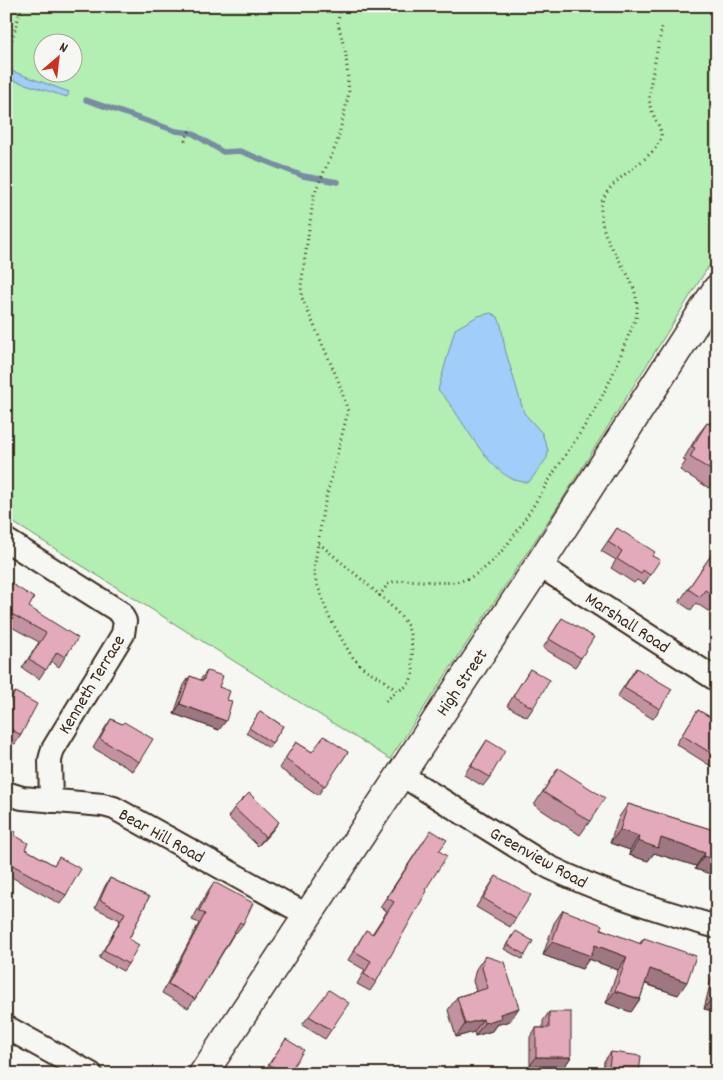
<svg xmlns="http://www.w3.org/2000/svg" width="723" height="1080" font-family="Dekko,sans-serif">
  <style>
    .green { fill: #b3eeb2; stroke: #778c68; fill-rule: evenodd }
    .water { fill: #a1cdfb; stroke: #788ca3 }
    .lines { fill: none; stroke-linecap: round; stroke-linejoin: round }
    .stream { stroke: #788ca3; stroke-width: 5.5 }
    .minor-casing { stroke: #3b2a1e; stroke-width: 26 }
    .tertiary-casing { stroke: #3b2a1e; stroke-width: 31 }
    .path { stroke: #3b2a1e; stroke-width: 3; stroke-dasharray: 1 4; stroke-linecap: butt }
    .minor { stroke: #f6f6f2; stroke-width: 22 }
    .tertiary { stroke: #f6f6f2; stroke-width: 28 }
    .wall { fill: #c392a1; stroke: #3b2a1e }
    .shaded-wall { fill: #9f7783; stroke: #3b2a1e }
    .building { fill: #e3aabb; stroke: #3b2a1e }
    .labels { text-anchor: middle; stroke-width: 4.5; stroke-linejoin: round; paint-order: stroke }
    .street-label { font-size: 18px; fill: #3b2a1e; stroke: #f6f6f2 }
  </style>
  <rect width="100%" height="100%" fill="#f6f6f2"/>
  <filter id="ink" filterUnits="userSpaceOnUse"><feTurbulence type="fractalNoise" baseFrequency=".02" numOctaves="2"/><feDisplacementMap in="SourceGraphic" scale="10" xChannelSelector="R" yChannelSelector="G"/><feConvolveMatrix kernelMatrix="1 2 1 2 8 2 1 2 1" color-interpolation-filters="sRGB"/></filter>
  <g filter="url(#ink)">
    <!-- green -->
    <path class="green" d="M6,6H717V253L560,503L390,759L6,518ZM42,42H72V72H42Z"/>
    <!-- water -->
    <path class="water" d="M6,69L69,92L67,97L6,78Z
      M491,313L498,317L501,325L505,349L524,413L542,433L548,450L547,458L529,482C489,485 462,412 438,390L455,329L478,316Z"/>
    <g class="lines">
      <!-- stream -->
      <path class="stream" d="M86,100L176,131L192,133L223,152L240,151L303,176L338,182"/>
      <!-- minor casing -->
      <g class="minor-casing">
        <path id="minor" d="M6,540L120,612L125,621L123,634L53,749L50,760L51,801
          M539,565L717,680
          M400,774L549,867C603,893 659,911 717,927
          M6,793L22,798L103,805L114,808L307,915
          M6,1027L91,1074"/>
      </g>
      <!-- tertiary casing -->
      <g class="tertiary-casing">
        <path id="tertiary" d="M203,1074L539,565L717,289"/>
      </g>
      <!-- path -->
      <path class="path" d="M6,59L22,6
        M185,141L191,127
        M319,543C338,561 399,607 408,627C412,639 412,652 413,665C414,678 409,687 397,691L383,680L362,667L351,655L329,617L316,581L314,570L323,510L348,411L338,380L302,298L301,286L314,194L337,143L349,93L346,55L338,23L340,6
        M379,596L388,584L393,582C418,576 444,589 469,578C502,563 529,512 548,482C569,448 595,415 611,378C620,358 627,338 636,318C645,277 599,250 601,209C601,181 648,165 660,141C665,130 652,117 650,105C647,88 659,47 662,26
        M386,701L397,691"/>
      <!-- minor -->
      <use href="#minor" class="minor"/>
      <!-- tertiary -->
      <use href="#tertiary" class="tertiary"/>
    </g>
    <!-- wall -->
    <path class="wall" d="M717,413V482L715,480L709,488L680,470L686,461L683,460L697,436L707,423L709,424Z
      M617,528L652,556L650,575L644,584L637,580L634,583L611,568L616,560L601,551Z
      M714,551L717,552V617L696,603L691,610L679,602Z
      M6,580L29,607L65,657L59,667L51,661L39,679L22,668L39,642L6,624Z
      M562,618L581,658L575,667L543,648Z
      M636,668L660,709L653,719L617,697Z
      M530,669L533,708L527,717L507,706Z
      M207,671L219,687L227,700L219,730L174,714L184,685L190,676L200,680Z
      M15,692L21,735L15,744L6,740V705Z
      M698,710L717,721V770L676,744Z
      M260,711L283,726L269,748L246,733Z
      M111,719L122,724L139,762L133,771L93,748L105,728Z
      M487,740L490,777L483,786L464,775Z
      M296,742L312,752H348L318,795L279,768Z
      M558,768L590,821L580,835L534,805Z
      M628,804L717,831V876L695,869L696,866L654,853L648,861L629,855L630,850L610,843L619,817Z
      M234,808L272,831L258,846L228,817Z
      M6,827L25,849L54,865L59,857L66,895L60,904L6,874Z
      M425,839L439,851L425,890L376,982L370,991L357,984L365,970L348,960L366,930L372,934L387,911L380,907Z
      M496,876L516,918L510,927L476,907Z
      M110,878L149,897L129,939L128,964L123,971L99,958L120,920L95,908L105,886Z
      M214,882L243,924L236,933L235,932L195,999L188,1008L162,993L199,923L192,920L208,891Z
      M563,910L601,929L639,944L644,938L678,995L645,984L640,999L631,1012L606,1003L618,970L589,959L582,969L543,955L554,923Z
      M512,935L525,955L522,959L504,949Z
      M485,956L510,1021L496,1025L492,1031L475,1036L474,1032L456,1037L448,1010L457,997L476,991L473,981L476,969Z
      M717,968V1012L704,1009L712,976Z
      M549,1012L571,1057L565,1066H530V1037L536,1028H543V1021Z
      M309,1016L331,1030L325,1039L302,1025Z
      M286,1039L288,1074H264L263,1073Z
      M611,1052L639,1074H603L604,1061Z"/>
    <!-- shaded-wall -->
    <path class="shaded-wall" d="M180,704L226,721L219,730L174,714Z
      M279,822L272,831L258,846L265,837Z
      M620,830L639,836L630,850L610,843Z
      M661,838L705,853L696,866L654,853L648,861L629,855L638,841Z
      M704,856L717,860V876L695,869Z
      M552,942L595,945L627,957L618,970L589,959L582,969L543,955Z
      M650,969L687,982L678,995L641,982Z
      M615,991L640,999L631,1012L606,1003Z
      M710,1000L717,1002V1012L704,1009Z
      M519,1008L510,1021L496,1025L492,1031L475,1036L484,1023L500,1014Z
      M483,1019L474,1032L456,1037L465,1024Z
      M536,1057H571L565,1066H530Z"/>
    <!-- building -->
    <path class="building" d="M717,413V474L690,457L695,448L692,447L707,423L710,424Z
      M617,528L655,552L652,556L660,560L650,575L643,570L641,574L617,559L622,551L608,542Z
      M714,551L717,552V598L705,590L700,597L688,589Z
      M6,580L34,598L29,607L78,638L65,657L57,652L46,670L29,659L46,633L6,611Z
      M562,618L594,637L581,658L549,639Z
      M636,668L672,689L660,709L624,688Z
      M530,669L550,680L533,708L513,696Z
      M207,671L223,676L219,687L230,691L227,700L232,701L226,721L180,704L190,676L203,681Z
      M15,692L37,704L21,735L12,730L10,734L6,732V707Z
      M698,710L717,721V757L682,735Z
      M260,711L283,726L272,743L249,728Z
      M111,719L122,724L124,722L153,739L139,762L100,739Z
      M324,736L348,752L325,786L285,759L296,742L312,752Z
      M487,740L505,751L490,777L471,766Z
      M558,768L605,798L590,821L543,792Z
      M249,793L279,822L265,837L234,808Z
      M628,804L717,831V860L704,856L705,853L661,838L658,848L638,841L639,836L620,830Z
      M6,827L16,832L14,835L28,843L25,849L54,865L59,857L81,869L66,895L9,863L8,865L6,864Z
      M431,830L447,840L439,851L447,856L425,890L427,891L376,982L364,974L371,961L354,951L366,930L373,934L394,902L387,898Z
      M496,876L531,895L516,918L483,898Z
      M110,878L149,897L129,939L139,945L128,964L104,950L125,913L100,900Z
      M214,882L253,903L243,924L240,922L195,999L168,984L205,914L199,911Z
      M563,910L602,925L601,929L641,944L644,938L696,956L687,982L650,969L640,999L615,991L627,957L595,945L591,956L552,942Z
      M516,931L533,941L525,955L507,944Z
      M485,956L504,962L519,1008L500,1014L501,1018L484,1023L483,1019L465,1024L457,997L488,988L482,968Z
      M717,972V1002L710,1000Z
      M329,990L349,1003L331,1030L309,1016Z
      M549,1012H571V1057H536V1028H549Z
      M286,1039L304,1050L288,1074H284L269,1064Z
      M611,1052L641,1056L639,1074H608Z"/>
  </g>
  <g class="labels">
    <!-- street labels -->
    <g class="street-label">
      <text transform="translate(628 622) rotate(33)" y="6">Marshall Road</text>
      <text transform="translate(461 682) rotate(-56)" y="6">High Street</text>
      <text transform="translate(91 684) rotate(-59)" y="6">Kenneth Terrace</text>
      <text transform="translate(162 835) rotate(29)" y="6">Bear Hill Road</text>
      <text transform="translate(539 857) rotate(29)" y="6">Greenview Road</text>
    </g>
  </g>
  <!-- margin -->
  <rect width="723" height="1080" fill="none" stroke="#f6f6f2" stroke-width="25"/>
  <rect x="12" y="12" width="698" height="1055" fill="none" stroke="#3b2a1e" stroke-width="2" filter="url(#ink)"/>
  <!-- north arrow -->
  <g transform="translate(58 58) rotate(28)"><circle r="24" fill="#f6f6f2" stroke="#aba49d"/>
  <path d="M0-4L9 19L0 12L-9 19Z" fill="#c8321e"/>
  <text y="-8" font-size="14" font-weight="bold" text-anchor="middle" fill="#3b2a1e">N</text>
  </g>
</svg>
